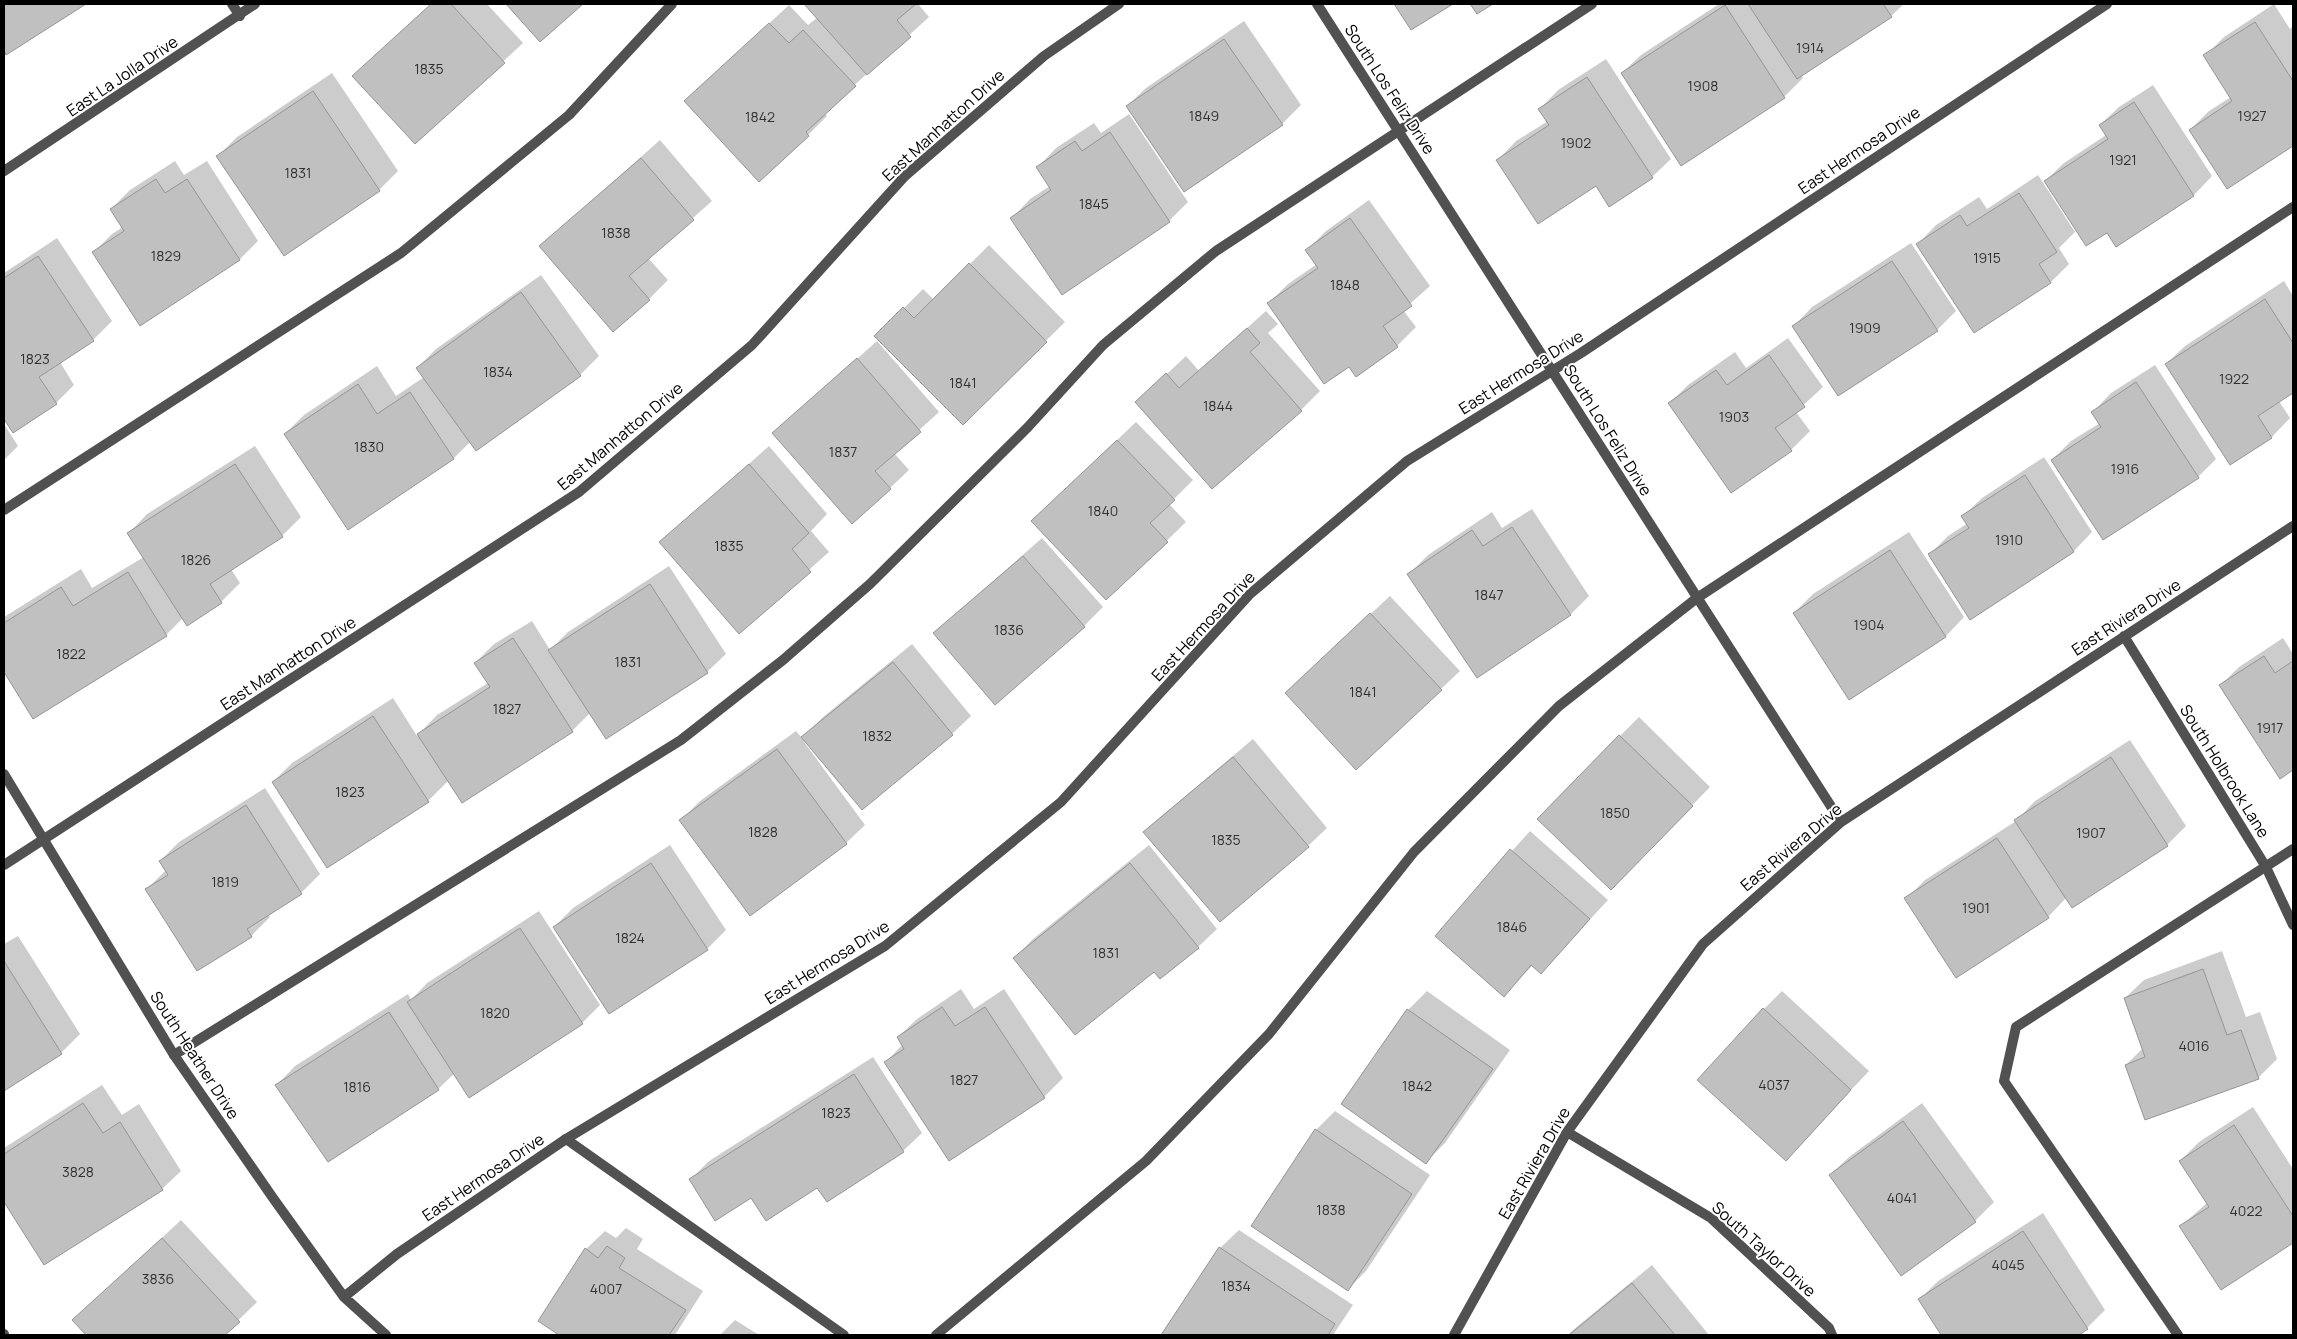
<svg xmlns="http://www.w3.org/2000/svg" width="2297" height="1339" font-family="Manrope,sans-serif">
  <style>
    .shadow { fill: #0003 }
    .building { fill: #c0c0c0; stroke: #959595 }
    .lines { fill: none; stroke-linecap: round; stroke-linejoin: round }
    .lane { stroke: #515151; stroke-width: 10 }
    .street { stroke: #515151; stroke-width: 10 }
    .labels { text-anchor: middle; stroke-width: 4; stroke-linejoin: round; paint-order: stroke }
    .number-label { font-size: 14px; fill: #303030 }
    .street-label { font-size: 16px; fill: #000; stroke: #fff }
  </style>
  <rect width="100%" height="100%" fill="#fff"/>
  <!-- shadow -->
  <path class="shadow" d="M4,4H84L7,53L4,49Z
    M431,4H487L523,43L415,143L354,76Z
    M507,4H581L540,41Z
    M806,4H918L929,17L824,113L827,116L808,135L705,83L789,5L808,25L818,17Z
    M1396,4H1451L1411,28Z
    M1719,4H1904L1891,16L1801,75L1803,78L1784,97L1681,164L1622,73L1641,55Z
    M2274,4L2290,29L2293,26V145L2227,187L2190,130L2209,111L2231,97L2205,56L2224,37Z
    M1244,21L1301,105L1282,124L1127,106L1146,88Z
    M1606,59L1671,159L1652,177L1596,184L1498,160L1516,141L1548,121L1540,109L1558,90Z
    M332,73L398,171L379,190L218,156L237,137Z
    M2153,85L2212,176L2194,195L2116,245L2107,231L2045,181L2064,163L2106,135L2100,125L2119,107Z
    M1129,114L1188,202L1169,221L1012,218L1030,199L1050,186L1038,167L1056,148L1094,123L1101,133Z
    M660,140L712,201L648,258L668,280L649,299L541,246Z
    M175,161L184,175L207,161L258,241L240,259L140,324L94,252L112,234L123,227L111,209L130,190Z
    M2038,175L2075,232L2059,248L2069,264L2051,282L1975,332L1918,244L1936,225L1979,197L1987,209Z
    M1369,200L1430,286L1403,310L1416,327L1397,346L1349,365L1269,303L1288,284L1317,264L1307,250L1326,231Z
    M57,238L112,321L93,340L60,362L74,385L56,403L13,431L4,416V273Z
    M1911,243L1956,311L1937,330L1794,326L1812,307Z
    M989,245L1065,322L963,423L876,336L923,289L934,300Z
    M541,275L599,356L580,375L476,450L470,442L453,459L285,434L304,415L377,366L396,396L424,377L417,368L436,349Z
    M2284,281L2293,296V392L2279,401L2290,418L2272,437L2231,463L2166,364L2185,346Z
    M1266,311L1278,324L1268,333L1320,391L1301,410L1137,402L1186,356L1199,371Z
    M1788,338L1823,387L1796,412L1810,431L1791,450L1670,403L1688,385L1735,352L1746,368Z
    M877,341L939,412L894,453L909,470L890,488L774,433Z
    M2155,365L2216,459L2198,477L2052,460L2071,441L2100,423L2093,412L2111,393Z
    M1136,422L1193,480L1169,504L1186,522L1107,599L1051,503Z
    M4,424L18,446L4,460Z
    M255,446L301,517L282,536L231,569L240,583L221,602L187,624L183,618L166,635L33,718L4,670V617L81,569L92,588L144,557L129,533L147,514Z
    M769,446L827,514L811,531L829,552L739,632L661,542Z
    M2044,457L2092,532L2074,551L1970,618L1929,555L1948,536L1968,523L1963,516L1982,498Z
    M1532,509L1589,596L1571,614L1409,574L1428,555L1492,512L1502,528Z
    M1909,532L1964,617L1946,636L1849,698L1794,613L1813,594Z
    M1042,538L1103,607L1084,626L935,633Z
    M669,566L726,654L707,672L590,713L572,731L462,801L449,780L428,801L328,866L273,782L292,763L393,698L417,736L437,715L488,683L475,663L494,644L532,621L550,650L568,632Z
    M1390,596L1460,671L1441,689L1305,675Z
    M2283,638L2293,654V769L2280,777L2221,685L2239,667Z
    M912,644L971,716L952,734L804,742L865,825L846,843L681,820L700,801L796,731L802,738L822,718Z
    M1639,717L1710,787L1629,870L1620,736Z
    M1253,739L1327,828L1308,846L1145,832L1164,814Z
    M2130,740L2186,826L2167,845L2066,898L2048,917L1906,899L1925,880L2016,821L2035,801Z
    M265,788L320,874L301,893L268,914L270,917L251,936L146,890L166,870L160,861L179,842Z
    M1530,831L1608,900L1541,972L1533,965L1504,995L1436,935Z
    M670,845L726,930L707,949L554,927L573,908Z
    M1149,845L1217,929L1198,947L1154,970L1014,958L1033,939Z
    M539,911L600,1005L582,1023L455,1073L438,1089L329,1160L277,1085L295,1066L408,994L411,1000L427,983Z
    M18,936L80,1034L61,1053L4,1089V944Z
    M2222,951L2246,1017L2260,1012L2277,1059L2258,1078L2126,1065L2143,1048L2125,998L2144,980Z
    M961,989L974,1009L1004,989L1063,1078L1044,1097L886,1062L903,1044L898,1037L917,1019Z
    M1427,991L1510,1050L1445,1143L1426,1162L1408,1010Z
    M1782,991L1869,1071L1804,1140L1764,1009Z
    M873,1057L922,1133L903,1151L818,1186L751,1196L690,1180L709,1161Z
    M102,1085L122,1115L139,1104L181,1171L162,1189L44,1263L4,1200V1148Z
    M1922,1103L1994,1202L1975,1221L1902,1274L1830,1175L1849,1157Z
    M2253,1107L2293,1169V1242L2221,1288L2181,1226L2208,1202L2180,1161L2199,1142Z
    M1335,1111L1430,1175L1366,1271L1348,1289L1316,1130Z
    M2043,1213L2105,1310L2087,1328L2076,1335H1943L1920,1299L1938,1281Z
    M181,1220L257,1302L223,1335H88L74,1320Z
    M626,1228L643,1239L637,1249L703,1291L675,1335H562L539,1321L586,1249L605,1231L616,1238Z
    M1239,1230L1353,1305L1333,1335H1163L1220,1248Z
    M1652,1265L1709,1335H1568L1573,1330Z
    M735,1320L759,1335H720Z"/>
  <!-- building -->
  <path class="building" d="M4,4H86L6,55L4,51Z
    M431,4H451L505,63L415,144L352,76Z
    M506,4H583L540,42Z
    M804,4H916L897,20L911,37L867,75Z
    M1394,4H1453L1411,30Z
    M1470,4H1493L1477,14Z
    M1748,4H1883L1892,17L1797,79Z
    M1725,5L1785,98L1681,166L1621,73Z
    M2255,22L2293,81V146L2227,189L2189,130L2232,101L2203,55Z
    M769,23L789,43L803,30L856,86L806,132L809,136L759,182L684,101Z
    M1224,39L1283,125L1184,192L1126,106Z
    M1587,77L1653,178L1609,207L1596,186L1538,224L1496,160L1549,125L1538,109Z
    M313,91L380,191L284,256L216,156Z
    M2134,102L2194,196L2116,247L2107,233L2086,246L2044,181L2108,139L2099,125Z
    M1110,132L1170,222L1062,295L1010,218L1051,190L1036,167L1075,141L1082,151Z
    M641,158L694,220L629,276L650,300L613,332L539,246Z
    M156,179L165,193L187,179L240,260L140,326L92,252L124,231L110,209Z
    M2019,193L2057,252L2039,264L2051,283L1974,333L1916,244L1960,215L1967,226Z
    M1350,218L1412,306L1383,326L1398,347L1356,377L1349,367L1324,384L1267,303L1318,268L1305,250Z
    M38,256L94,341L39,377L57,404L13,433L4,419V278Z
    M1892,261L1938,331L1838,396L1792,326Z
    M969,263L1047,342L963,425L874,336L903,307L914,318Z
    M521,292L581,376L476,451L416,368Z
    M2265,299L2293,343V393L2258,416L2272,438L2230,465L2165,364Z
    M1247,328L1260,343L1250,352L1302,411L1212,489L1135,402L1166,373L1179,388Z
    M1769,355L1805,407L1775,428L1792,451L1731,493L1668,403L1716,370L1727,385Z
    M857,358L921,432L875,471L891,489L852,524L772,433Z
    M2136,382L2199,478L2103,540L2051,460L2101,427L2091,412Z
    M358,384L377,414L410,392L454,459L348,530L284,434Z
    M1117,440L1175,500L1150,523L1168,542L1106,600L1031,521Z
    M235,464L283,537L210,584L222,603L187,626L127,533Z
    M749,464L809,533L792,549L811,572L739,634L659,542Z
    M2025,475L2074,552L1970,620L1928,554L1969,528L1961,516Z
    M1512,527L1571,615L1477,678L1407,574L1472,530L1483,546Z
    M1890,550L1946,637L1849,700L1793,613Z
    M1023,556L1085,627L995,705L933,633Z
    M128,572L167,636L33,719L4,672V623L61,587L73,606Z
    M650,584L708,673L606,739L548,650Z
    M1370,613L1442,690L1356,770L1285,693Z
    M513,638L573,732L462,803L417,734L490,687L474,663Z
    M2264,656L2275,673L2293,661V770L2280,779L2219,685Z
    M893,662L953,735L862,810L801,737Z
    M373,716L429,802L327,868L272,782Z
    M1619,735L1693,806L1611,890L1537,819Z
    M777,749L847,844L750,916L679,820Z
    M1233,757L1309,847L1220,922L1143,832Z
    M2111,757L2168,846L2072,908L2014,820Z
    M246,805L302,894L247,929L252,937L197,971L145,889L168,875L159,861Z
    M1997,838L2049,918L1956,978L1904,898Z
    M1510,849L1590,919L1541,974L1531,965L1504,997L1435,936Z
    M651,863L708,950L609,1014L553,927Z
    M1130,863L1199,948L1160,979L1154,972L1075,1035L1013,958Z
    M520,928L583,1024L469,1098L407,1002Z
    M4,961L62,1054L4,1091Z
    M2203,969L2227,1035L2241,1030L2259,1079L2145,1120L2125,1065L2145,1057L2124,998Z
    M942,1007L955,1026L985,1007L1045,1098L949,1161L884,1062L904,1049L897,1037Z
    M1763,1008L1851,1090L1786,1161L1697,1080Z
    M1407,1009L1493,1069L1426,1164L1341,1104Z
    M389,1012L439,1090L328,1162L275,1085Z
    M854,1074L904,1152L827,1202L817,1188L766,1221L751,1198L715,1221L689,1179Z
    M83,1103L103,1133L120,1122L163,1190L44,1265L4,1202V1154Z
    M1903,1121L1976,1222L1901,1276L1829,1175Z
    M2234,1125L2293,1216V1243L2221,1290L2179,1226L2209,1207L2179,1161Z
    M1315,1129L1412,1194L1348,1291L1251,1226Z
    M2023,1231L2088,1329L2079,1335H1941L1918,1299Z
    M162,1238L240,1322L225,1335H86L72,1320Z
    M607,1246L625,1258L619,1268L686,1310L669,1335H559L538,1321L585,1248L598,1258Z
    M1219,1247L1335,1324L1328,1335H1161Z
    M1632,1283L1675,1335H1569Z"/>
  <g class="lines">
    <!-- lane -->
    <path class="lane" d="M4,510L401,253L569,115L672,4
      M174,1055L681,740L783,660L870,584L1028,427L1103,345L1216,251L1592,4
      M566,1139L844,1335
      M4,1334V1335
      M936,1335L1146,1161L1269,1034L1414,852L1559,706L1697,598L2293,207
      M2178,1335L2004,1081L2016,1027L2293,849"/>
    <!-- street -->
    <path class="street" d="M232,4L240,16
      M1317,4L1841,822
      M4,171L255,4
      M2124,636L2266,867L2293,925
      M4,774L174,1055L273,1198L344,1297L386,1335
      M4,865L579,492L752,345L905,176L1044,56L1119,4
      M1567,1132L1711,1218L1829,1328L1832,1335
      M344,1297L397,1254L566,1139L885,946L1061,802L1250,594L1407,461L1581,353L2107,4
      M1454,1335L1567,1132L1703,944L1841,822L2293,526"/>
  </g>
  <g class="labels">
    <!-- number labels -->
    <g class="number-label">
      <text x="1810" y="53">1914</text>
      <text x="429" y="74">1835</text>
      <text x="1703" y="91">1908</text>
      <text x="1204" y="121">1849</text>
      <text x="2252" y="121">1927</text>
      <text x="760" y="122">1842</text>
      <text x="1576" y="148">1902</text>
      <text x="2123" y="165">1921</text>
      <text x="298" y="178">1831</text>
      <text x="1094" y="209">1845</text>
      <text x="616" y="238">1838</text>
      <text x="166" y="261">1829</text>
      <text x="1987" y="263">1915</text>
      <text x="1345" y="290">1848</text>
      <text x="1865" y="333">1909</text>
      <text x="35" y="364">1823</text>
      <text x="498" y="377">1834</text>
      <text x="2234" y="384">1922</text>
      <text x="963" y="388">1841</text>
      <text x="1218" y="411">1844</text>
      <text x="1734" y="422">1903</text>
      <text x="369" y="452">1830</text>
      <text x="843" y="457">1837</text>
      <text x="2125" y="474">1916</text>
      <text x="1103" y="516">1840</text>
      <text x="2009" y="545">1910</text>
      <text x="729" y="551">1835</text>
      <text x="196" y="565">1826</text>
      <text x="1489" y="600">1847</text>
      <text x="1869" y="630">1904</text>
      <text x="1009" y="635">1836</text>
      <text x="71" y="659">1822</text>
      <text x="628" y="667">1831</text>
      <text x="1363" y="697">1841</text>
      <text x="507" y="714">1827</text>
      <text x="2270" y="733">1917</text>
      <text x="877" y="741">1832</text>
      <text x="350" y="797">1823</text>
      <text x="1615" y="818">1850</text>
      <text x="763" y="837">1828</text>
      <text x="2091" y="838">1907</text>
      <text x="1226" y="845">1835</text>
      <text x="225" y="887">1819</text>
      <text x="1976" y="913">1901</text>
      <text x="1512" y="932">1846</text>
      <text x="630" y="943">1824</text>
      <text x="1106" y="958">1831</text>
      <text x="495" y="1018">1820</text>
      <text x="2194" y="1051">4016</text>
      <text x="964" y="1085">1827</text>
      <text x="1774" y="1090">4037</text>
      <text x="1417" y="1091">1842</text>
      <text x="357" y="1092">1816</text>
      <text x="836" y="1118">1823</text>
      <text x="78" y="1177">3828</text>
      <text x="1902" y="1203">4041</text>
      <text x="1331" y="1215">1838</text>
      <text x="2246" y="1216">4022</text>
      <text x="2008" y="1270">4045</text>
      <text x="158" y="1284">3836</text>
      <text x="1236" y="1291">1834</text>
      <text x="606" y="1294">4007</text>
    </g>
    <!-- street labels -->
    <g class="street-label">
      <text transform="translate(122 76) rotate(-34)" y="6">East La Jolla Drive</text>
      <text transform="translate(1390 89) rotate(57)" y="6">South Los Feliz Drive</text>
      <text transform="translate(943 125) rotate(-42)" y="6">East Manhatton Drive</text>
      <text transform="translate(1859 150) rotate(-34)" y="6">East Hermosa Drive</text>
      <text transform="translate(1521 372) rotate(-32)" y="6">East Hermosa Drive</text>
      <text transform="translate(1608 430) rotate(58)" y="6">South Los Feliz Drive</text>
      <text transform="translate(620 436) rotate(-40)" y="6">East Manhatton Drive</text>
      <text transform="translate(2126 617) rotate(-33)" y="6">East Riviera Drive</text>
      <text transform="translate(1203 626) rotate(-47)" y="6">East Hermosa Drive</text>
      <text transform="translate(288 663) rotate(-33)" y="6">East Manhatton Drive</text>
      <text transform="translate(2225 771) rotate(58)" y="6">South Holbrook Lane</text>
      <text transform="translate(1791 847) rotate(-40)" y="6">East Riviera Drive</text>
      <text transform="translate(827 962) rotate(-32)" y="6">East Hermosa Drive</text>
      <text transform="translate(195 1055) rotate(57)" y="6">South Heather Drive</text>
      <text transform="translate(1534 1163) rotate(-60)" y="6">East Riviera Drive</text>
      <text transform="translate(483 1177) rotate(-34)" y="6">East Hermosa Drive</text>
      <text transform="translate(1764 1249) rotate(42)" y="6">South Taylor Drive</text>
    </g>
  </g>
  <!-- border -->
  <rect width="2297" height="1339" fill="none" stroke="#000000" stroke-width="10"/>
</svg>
